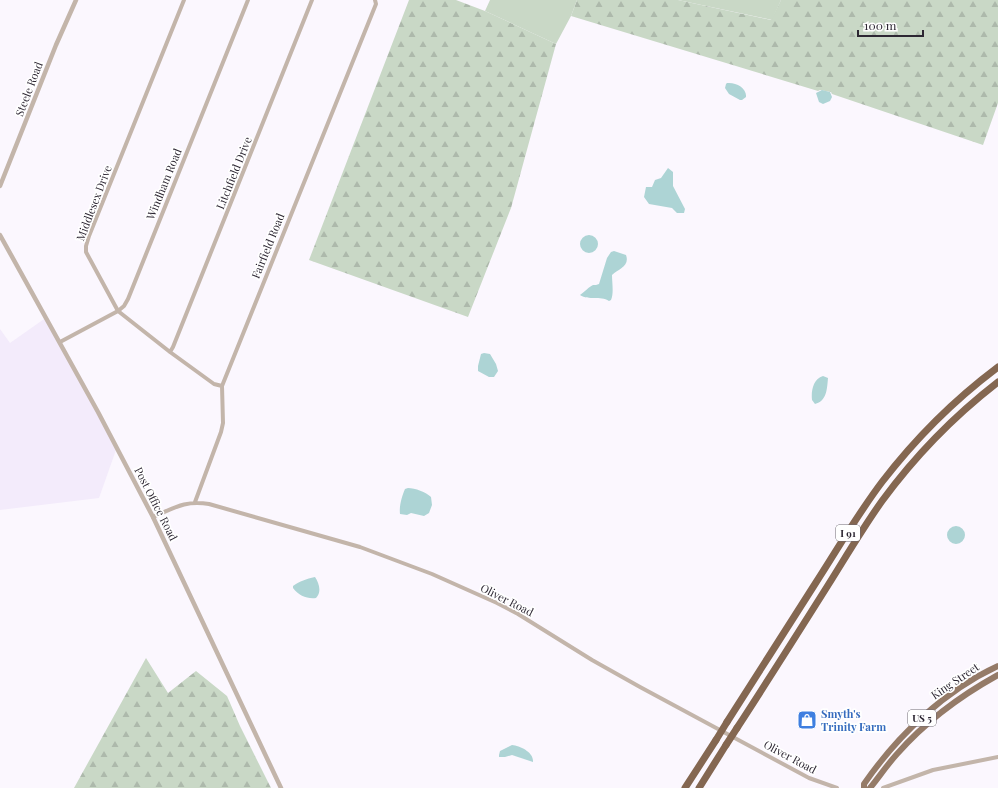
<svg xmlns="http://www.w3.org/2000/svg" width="998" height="788" font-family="'Playfair Display',serif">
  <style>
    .built { fill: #f3ebfb }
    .forest { fill: url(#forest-firs) }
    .park { fill: #c9d8c6 }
    .water { fill: #add4d5 }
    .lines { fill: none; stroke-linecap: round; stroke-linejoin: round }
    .minor { stroke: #c3b5aa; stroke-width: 4 }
    .tertiary { stroke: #c3b5aa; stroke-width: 4.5 }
    .primary { stroke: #957b68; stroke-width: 6 }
    .motorway { stroke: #846751; stroke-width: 7 }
    .motorway-bridge { stroke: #846751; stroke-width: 7 }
    .labels { text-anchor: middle; stroke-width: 3.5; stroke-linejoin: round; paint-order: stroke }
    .shield { fill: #fff; stroke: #6c6870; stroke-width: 1 }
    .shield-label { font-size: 10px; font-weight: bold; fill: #2d2733 }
    .street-label { font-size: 11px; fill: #2d2733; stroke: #fff }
    .shop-label { font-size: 11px; font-weight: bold; fill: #366cbe; stroke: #fff; text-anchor: start }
  </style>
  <defs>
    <pattern id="forest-firs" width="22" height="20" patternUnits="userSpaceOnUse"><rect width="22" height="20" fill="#c9d8c6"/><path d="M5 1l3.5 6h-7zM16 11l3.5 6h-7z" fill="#adb9ab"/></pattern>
  </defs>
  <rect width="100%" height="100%" fill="#fbf7fe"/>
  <!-- built -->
  <path class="built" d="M47,317L116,450L99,498L0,510V329L10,343Z"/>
  <!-- forest -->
  <path class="forest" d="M409,0H456L485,11L556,44L511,208L468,317L309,260Z
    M577,0H678L771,20L781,0H998V103L983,145L832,94L831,92L820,90L818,91L571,16Z
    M146,658L168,693L196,671L227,696L240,726L271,788H74Z"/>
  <!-- park -->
  <path class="park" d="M490,0H577L571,16L556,44L485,11Z
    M678,0H781L772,20Z"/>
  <!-- water -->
  <path class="water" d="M727,83C736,82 747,88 746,97L742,100H740L729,94L725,88L726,84Z
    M822,90L830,92L832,97L830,101L823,104L819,102L816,93Z
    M668,168L673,172V186L685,209L684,213H677L672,208L649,204L644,197L646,187H652L655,180L661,178Z
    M580 244a9 9 0 1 1 18 0a9 9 0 1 1-18 0Z
    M614,251L626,255C630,266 619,269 612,275C612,282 614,294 611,300L609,301C600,295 589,301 580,295C583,293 590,286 593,285C595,285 597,285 599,284L607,258L611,252Z
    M484,353L490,354L496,364L498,371L494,377H489L478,371V366L481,354Z
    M823,376L828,378C827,389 827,401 815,404L812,400C811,391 813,379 823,376Z
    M408,488C415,488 426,492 431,497L432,505L429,513L424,516L411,513L407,515L400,514C399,506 402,496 405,489Z
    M947 535a9 9 0 1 1 18 0a9 9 0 1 1-18 0Z
    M315,577C319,583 322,592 316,598C307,599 299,596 293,588V586C300,581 306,579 315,577Z
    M512,745C520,746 534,752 533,762L512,755L505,757H499V755L500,751Z"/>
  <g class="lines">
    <!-- minor -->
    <path class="minor" d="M184,0L89,236L86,246V252L118,311L170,352L214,384L222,386
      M60,342L118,311L124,306L128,299L248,0
      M170,352L173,347L312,0
      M195,502L221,432L223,423L222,386L376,4L375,0
      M153,517C174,508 185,500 209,504L360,547L432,574L497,603L518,614L592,660L640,687L809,778L837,788
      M883,788L933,770L998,757"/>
    <!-- tertiary -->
    <path class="tertiary" d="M0,186L56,45L76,0
      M0,235L98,412L153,517L281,788"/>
    <!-- primary -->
    <path class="primary" d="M864,788V784C898,735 944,691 998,666
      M870,788C879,777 887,765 897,754C926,721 960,696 998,675"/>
    <!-- motorway -->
    <path class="motorway" d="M727,722C756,676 786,630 815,584C837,550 857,515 882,482C915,439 954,400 998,367
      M737,728C767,682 796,636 825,590C844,560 862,529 882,501C915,456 954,416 998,382
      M685,788L716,740
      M699,788L726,745"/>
    <!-- motorway-bridge -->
    <path class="motorway-bridge" d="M716,740L727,722
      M726,745L737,728"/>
  </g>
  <!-- icons -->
  <defs>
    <g id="shop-square" transform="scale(1)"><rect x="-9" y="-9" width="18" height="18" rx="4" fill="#3f7fe0" stroke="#fff"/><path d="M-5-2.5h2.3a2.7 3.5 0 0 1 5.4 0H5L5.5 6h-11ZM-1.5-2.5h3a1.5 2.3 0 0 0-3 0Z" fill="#fff"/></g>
  </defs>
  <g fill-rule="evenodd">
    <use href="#shop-square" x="807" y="720"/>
  </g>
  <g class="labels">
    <!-- shield labels -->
    <g class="shield">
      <rect x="836" y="525" width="24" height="16" rx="3"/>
      <rect x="908" y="710" width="28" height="16" rx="3"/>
    </g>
    <g class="shield-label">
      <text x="848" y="537">I 91</text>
      <text x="922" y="722">US 5</text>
    </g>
    <!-- street labels -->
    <g class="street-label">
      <text transform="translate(29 89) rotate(-69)" y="4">Steele Road</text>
      <text transform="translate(234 173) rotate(-68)" y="4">Litchfield Drive</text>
      <text transform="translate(164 184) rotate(-68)" y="4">Windham Road</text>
      <text transform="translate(94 203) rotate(-69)" y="4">Middlesex Drive</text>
      <text transform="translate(268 246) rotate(-68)" y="4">Fairfield Road</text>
      <text transform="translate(156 504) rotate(63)" y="4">Post Office Road</text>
      <text transform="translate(507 600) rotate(27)" y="4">Oliver Road</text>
      <text transform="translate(955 681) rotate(-34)" y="4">King Street</text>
      <text transform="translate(790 757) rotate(28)" y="4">Oliver Road</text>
    </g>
    <!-- shop labels -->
    <g class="shop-label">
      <text x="821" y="718">Smyth's<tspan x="821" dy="13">Trinity Farm</tspan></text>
    </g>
  </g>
  <!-- scale -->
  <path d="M858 30v6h65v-6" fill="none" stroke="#2d2733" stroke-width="2"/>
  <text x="864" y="30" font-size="12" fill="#2d2733" stroke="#ffffff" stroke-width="3" paint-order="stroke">100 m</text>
</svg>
